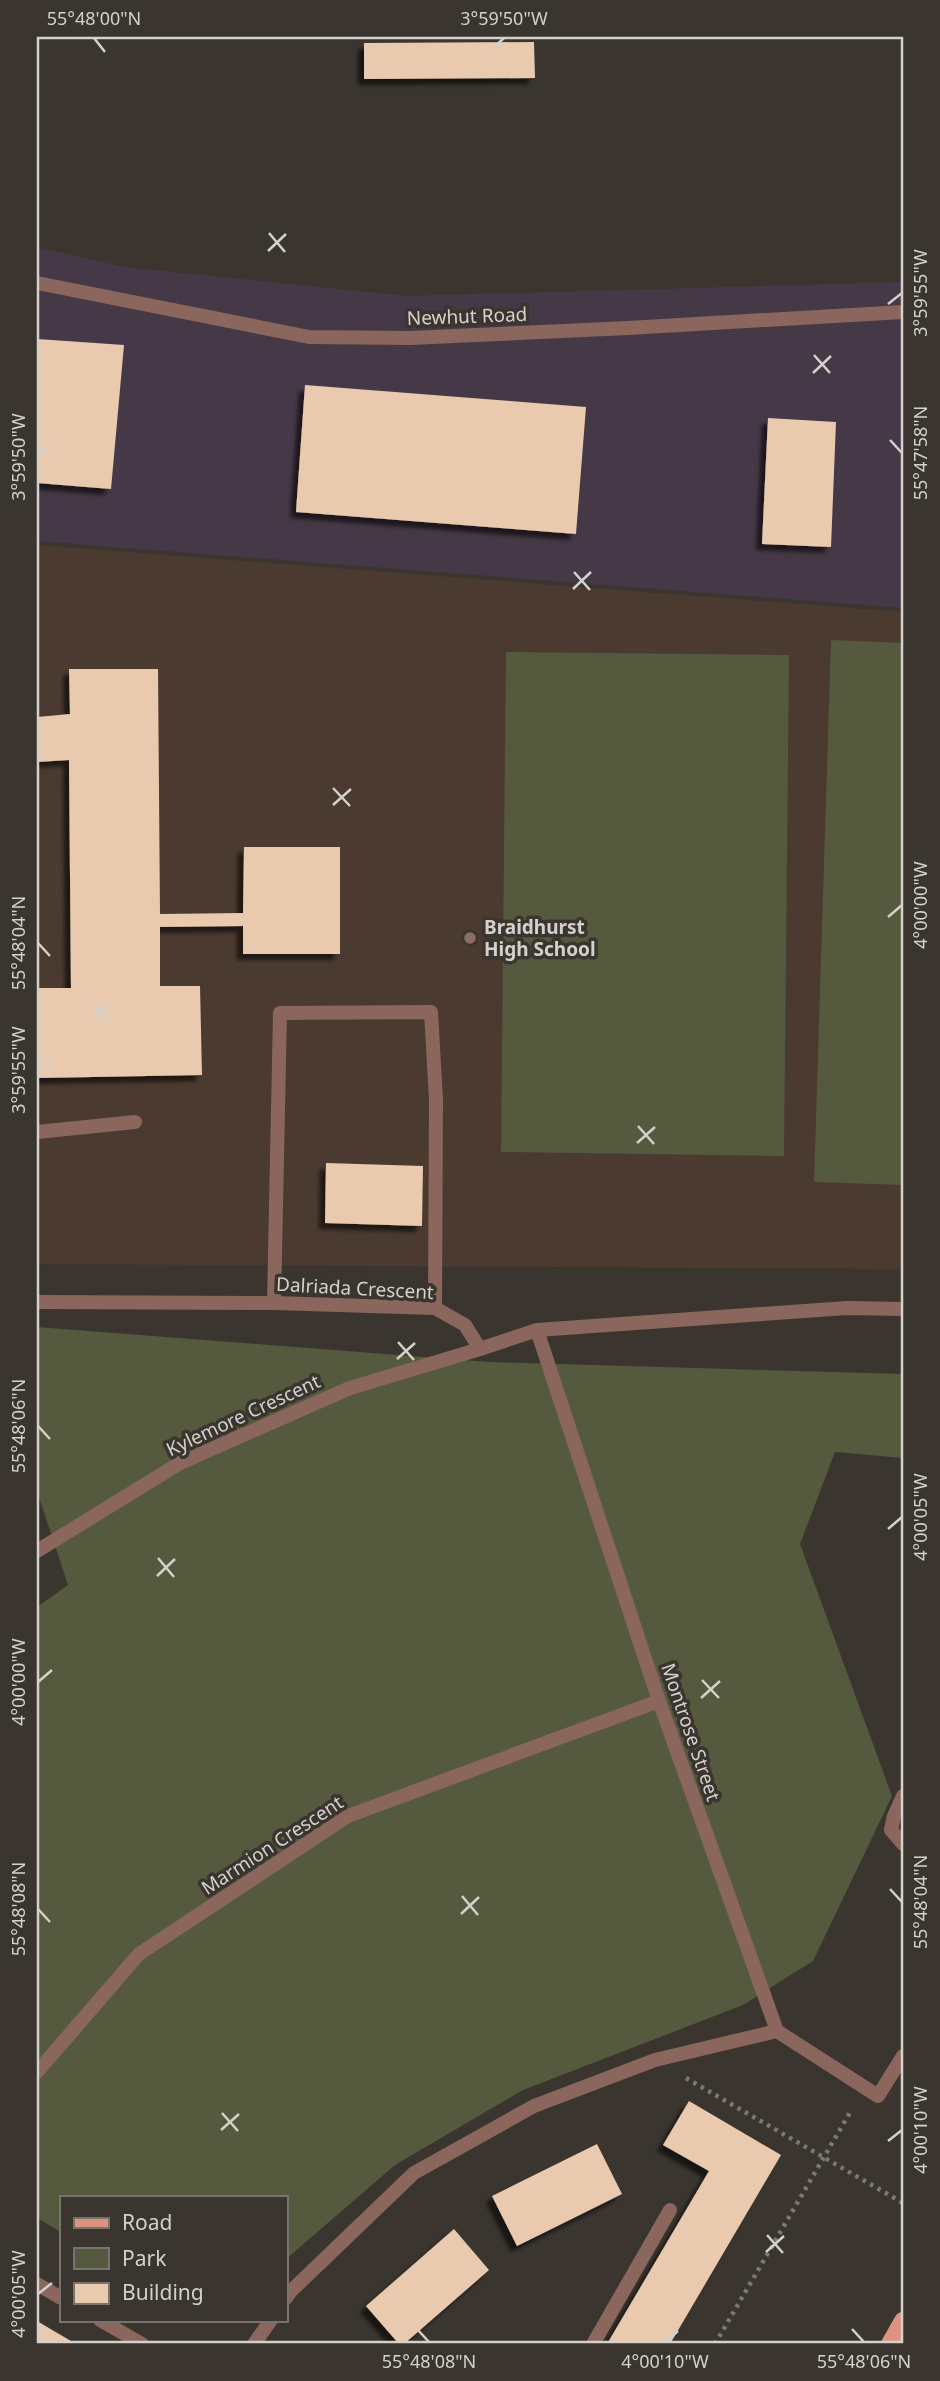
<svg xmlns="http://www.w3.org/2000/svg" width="940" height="2381" font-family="'Noto Sans',sans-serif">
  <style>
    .industrial { fill: #463947 }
    .education { fill: #4b3a2f }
    .green { fill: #555a3e }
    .building { fill: #e9caae; filter: url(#shadow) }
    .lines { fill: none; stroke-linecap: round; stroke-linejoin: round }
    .path { stroke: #7d7873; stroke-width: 4.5; stroke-dasharray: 3.5 5; stroke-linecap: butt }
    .service { stroke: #8b665c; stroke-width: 14 }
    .minor { stroke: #8b665c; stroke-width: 14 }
    .primary { stroke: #de9380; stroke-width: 18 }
    .ticks { fill: none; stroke: #d4d1cd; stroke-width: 2.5 }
    .education-dot { fill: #8d6e63; stroke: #3a352f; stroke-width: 2.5 }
    .labels { text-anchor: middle; stroke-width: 7; stroke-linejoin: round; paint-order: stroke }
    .street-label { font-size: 19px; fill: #d4d1cd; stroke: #3a352f }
    .poi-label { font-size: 19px; font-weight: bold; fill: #d4d1cd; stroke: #3a352f; text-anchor: start }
    .neatline { fill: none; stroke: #d4d1cd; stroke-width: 2.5 }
    .ticks-label { font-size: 18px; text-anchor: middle; fill: #d4d1cd }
  </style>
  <defs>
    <filter id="shadow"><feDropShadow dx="-6" dy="6" stdDeviation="2" flood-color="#0009"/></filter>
  </defs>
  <rect width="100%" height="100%" fill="#3a352f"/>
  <!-- industrial -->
  <path class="industrial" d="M37,247L124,267L407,296L903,282V608L37,541Z"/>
  <!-- education -->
  <path class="education" d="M37,545L903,612V1269L37,1264Z"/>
  <!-- green -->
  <path class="green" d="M831,640L903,643V1185L814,1182Z
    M506,652L789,655L784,1156L501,1152Z
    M37,1327L488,1362L903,1374V1458L835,1452L800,1544L892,1796L813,1961L743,2005L523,2090L395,2165L285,2260V2197H61V2232L37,2218V1607L68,1585L37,1491Z"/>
  <!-- building -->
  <path class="building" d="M534,42L535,78L364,79V43Z
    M37,339L124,345L111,489L37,483Z
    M305,385L586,407L576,534L296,512Z
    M768,418L836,422L831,547L762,544Z
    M69,669H158L160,914L243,913L244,847H340V954H243V926L160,927V986H200L202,1075L37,1078V988H71L69,760L37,762V717L70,714Z
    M326,1163L423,1166L422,1226L325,1223Z
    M689,2101L781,2155L670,2344H607L709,2171L663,2145Z
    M597,2144L622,2194L517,2246L492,2196Z
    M454,2229L489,2270L404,2344H399L366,2306Z
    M37,2321L76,2344H37Z"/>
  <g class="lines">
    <!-- path -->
    <path class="path" d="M686,2078L903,2203
      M715,2344L852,2109"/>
    <!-- service -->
    <path class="service" d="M37,283L309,337L410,338L628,328L903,312
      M37,1132L135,1122
      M274,1303L280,1013L431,1012L436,1100L435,1308
      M903,1796L894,1816L891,1830L903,1844
      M593,2344L670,2210"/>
    <!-- minor -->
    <path class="minor" d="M37,1302L274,1303L435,1308L465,1325L480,1349
      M537,1330L659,1701L777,2031L878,2096L903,2056
      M37,1551L180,1463L350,1388L480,1349L537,1330L847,1308L903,1309
      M37,2072L139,1954L348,1816L659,1701
      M37,2284L61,2298
      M285,2299L291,2291L414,2173L534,2106L655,2060L777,2031
      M100,2320L142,2344
      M254,2344L271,2320"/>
    <!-- primary -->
    <path class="primary" d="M890,2344L903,2321"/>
  </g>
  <!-- ticks -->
  <path class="ticks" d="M94,38L105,52M491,50L504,38M269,233L285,252M268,251L286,234M888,304L902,293M814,355L830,373M813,373L831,356M890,440L902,453M38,457L52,446M574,572L590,590M573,589L591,572M333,788L350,806M333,805L351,789M888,917L902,905M38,943L50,956M93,1004L110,1022M92,1021L111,1005M38,1070L52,1058M638,1126L654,1144M637,1143L655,1127M398,1342L414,1360M397,1359L415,1343M38,1426L50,1439M888,1529L902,1517M158,1558L174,1577M157,1576L175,1559M702,1680L719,1698M38,1682L52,1670M701,1698L720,1681M890,1889L902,1902M462,1896L478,1915M38,1909L50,1922M461,1914L479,1897M222,2113L238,2131M221,2130L239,2114M888,2141L902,2130M767,2235L783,2253M766,2252L784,2236M38,2294L52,2283M417,2329L429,2342M852,2329L864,2342M665,2342L678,2331"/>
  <!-- markers -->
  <circle class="education-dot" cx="470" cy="938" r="7"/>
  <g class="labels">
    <!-- street labels -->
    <g class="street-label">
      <text transform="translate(467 316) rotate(-2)" y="7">Newhut Road</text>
      <text transform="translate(355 1288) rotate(3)" y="7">Dalriada Crescent</text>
      <text transform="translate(243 1415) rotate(-25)" y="7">Kylemore Crescent</text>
      <text transform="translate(691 1732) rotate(71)" y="7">Montrose Street</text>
      <text transform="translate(272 1845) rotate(-33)" y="7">Marmion Crescent</text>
    </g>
    <!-- poi labels -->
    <g class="poi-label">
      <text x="484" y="934">Braidhurst<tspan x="484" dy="22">High School</tspan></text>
    </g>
  </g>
  <!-- border -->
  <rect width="940" height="2381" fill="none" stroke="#3a352f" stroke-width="77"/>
  <!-- legend -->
  <rect x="60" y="2196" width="228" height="126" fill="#3a352f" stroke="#78736e" stroke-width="2"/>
  <rect x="74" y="2218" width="35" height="10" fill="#de9380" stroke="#78736e" stroke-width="2"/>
  <text x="122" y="2230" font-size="21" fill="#d4d1cd">Road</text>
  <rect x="74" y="2248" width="35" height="21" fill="#555a3e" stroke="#78736e" stroke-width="2"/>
  <text x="122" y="2266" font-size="21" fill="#d4d1cd">Park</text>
  <rect x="74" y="2283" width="35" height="21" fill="#e9caae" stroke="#78736e" stroke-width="2"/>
  <text x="122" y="2300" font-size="21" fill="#d4d1cd">Building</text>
  <rect x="38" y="38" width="864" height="2304" class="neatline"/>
  <g class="ticks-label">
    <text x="94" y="25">55°48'00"N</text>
    <text x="504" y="25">3°59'50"W</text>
    <text transform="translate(921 293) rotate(-90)" y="6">3°59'55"W</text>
    <text transform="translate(921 453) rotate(-90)" y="6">55°47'58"N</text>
    <text transform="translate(19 457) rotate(-90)" y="6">3°59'50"W</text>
    <text transform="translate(921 905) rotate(-90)" y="6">4°00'00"W</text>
    <text transform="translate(19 943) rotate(-90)" y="6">55°48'04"N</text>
    <text transform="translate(19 1070) rotate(-90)" y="6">3°59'55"W</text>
    <text transform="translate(19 1426) rotate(-90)" y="6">55°48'06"N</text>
    <text transform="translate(921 1517) rotate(-90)" y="6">4°00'05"W</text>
    <text transform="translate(19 1682) rotate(-90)" y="6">4°00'00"W</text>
    <text transform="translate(921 1902) rotate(-90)" y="6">55°48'04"N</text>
    <text transform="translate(19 1909) rotate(-90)" y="6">55°48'08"N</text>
    <text transform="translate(921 2130) rotate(-90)" y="6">4°00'10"W</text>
    <text transform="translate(19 2294) rotate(-90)" y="6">4°00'05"W</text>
    <text x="429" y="2368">55°48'08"N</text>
    <text x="665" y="2368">4°00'10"W</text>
    <text x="864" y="2368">55°48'06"N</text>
  </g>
</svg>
